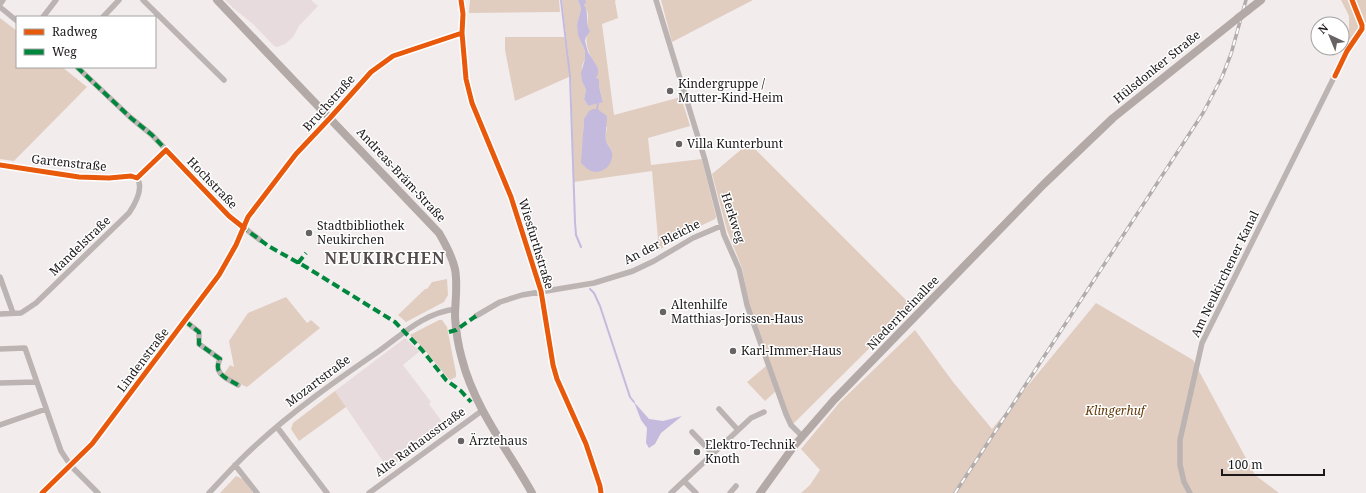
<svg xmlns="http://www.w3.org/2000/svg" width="1366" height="493" font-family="'Noto Serif',serif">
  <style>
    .built { fill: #e8dbde }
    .green { fill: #e0cdbf; fill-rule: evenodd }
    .water { fill: #c4bade }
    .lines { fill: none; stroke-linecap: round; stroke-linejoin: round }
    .stream { stroke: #c4bade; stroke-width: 2 }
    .street { stroke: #bcb4b2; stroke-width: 5.5 }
    .secondary { stroke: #b3a9a6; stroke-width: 8 }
    .rail-casing { stroke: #b2acac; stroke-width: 3.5 }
    .rail { stroke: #fff; stroke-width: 2; stroke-dasharray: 6; stroke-linecap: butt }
    .secondary-bridge { stroke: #b3a9a6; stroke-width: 8 }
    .quiet { stroke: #00873e; stroke-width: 4; stroke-dasharray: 8 4; stroke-linecap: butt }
    .cycleway-casing { stroke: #fff; stroke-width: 8 }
    .cycleway { stroke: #e8590c; stroke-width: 5 }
    .poi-dot { fill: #676263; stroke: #fff; stroke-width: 1.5 }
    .labels { text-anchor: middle; stroke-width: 3; stroke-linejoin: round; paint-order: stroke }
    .street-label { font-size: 12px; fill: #1c1819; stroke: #fff }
    .poi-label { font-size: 12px; fill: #1c1819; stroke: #fff; text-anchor: start }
    .park-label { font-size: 12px; font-style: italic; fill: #623807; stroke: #fff }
    .district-label { font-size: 16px; font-weight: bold; letter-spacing: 1px; fill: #544b4d; stroke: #fff }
  </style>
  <rect width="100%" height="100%" fill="#f2eced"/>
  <!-- built -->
  <path class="built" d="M225,0H311L318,6L299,26L293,37L285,44L277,47L274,46L253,24L233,8Z
    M405,338L420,351L403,365L431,402L429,404L446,427L388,469L335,391Z"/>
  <!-- green -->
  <path class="green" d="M470,0H559L560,12L469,13Z
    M562,0H578L581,9L577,24L582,45L585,51V59L582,66V81L586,90L584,99L588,106L603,101L599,86V83L596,78L598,68C582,46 587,39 588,14C588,11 585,9 584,6C584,4 585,2 585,0H616L615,1L618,18L602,24L614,115L681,97L690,126L648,138L651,165L702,159L716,217L715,219L692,230L659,250L652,171L574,182L571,76L515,101L505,50V37H565L569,60ZM584,119L607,127L605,140L612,151L583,134Z
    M661,0H753L672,42Z
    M1341,0H1366V22L1345,50L1349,31V16Z
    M0,18L17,31V67H62L87,87L14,161L0,159Z
    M749,143L912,306L792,425L749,305L742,268L727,230L712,174Z
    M447,279L448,295L444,302L406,322L398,315L425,289H427L432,282Z
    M286,297L307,323L311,320L320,328L247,387L236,382L224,374L230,365L234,367L229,341L248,313Z
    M1096,303L1193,360L1255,475L1279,493H801L810,485L820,470L801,449L840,402L915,330L953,382L992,429Z
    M439,320H442L447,327L456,373V377L450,380L447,377L424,349L410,335Z
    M766,366L776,391L765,401L747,382Z
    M335,391L346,407L299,441L291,429L293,423Z
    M236,476L243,479L253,493H220Z"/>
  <!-- water -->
  <path class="water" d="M578,0H585L586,2L584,5C590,14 584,23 590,31L586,37L585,41L588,52L598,68V74L596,78L599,79V86L603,102L588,106L584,99L586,90L582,81L581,73L585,59V51L578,35L577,24L581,9Z
    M593,109H597L607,116C607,122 605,137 606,141C607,145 611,148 612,152C614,165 602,175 591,171C587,169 584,166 581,163L584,119L589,111Z
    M634,402L649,419L663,421L682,416L661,433L655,444L649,448L646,443L647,428L641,420Z"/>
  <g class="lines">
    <!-- stream -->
    <path class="stream" d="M561,0L570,76L575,222L576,235L581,247
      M597,109L598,103
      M590,289L594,293L600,306L630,397L634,402"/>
    <!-- street -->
    <path class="street" d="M143,0L224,80
      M461,0L463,14L462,33L466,79L472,103L511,197L541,291L553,365L557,379L586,444L600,486L601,493
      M656,0L705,160L724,235L739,269L747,305L786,414L791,425L802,436
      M0,4L3,0
      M0,7L17,21
      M43,17L56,0
      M103,17L119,0
      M77,67L131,118L152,135L229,216L260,240
      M0,165L79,177L109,178L131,176L137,178
      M137,178L166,150
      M0,277L13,313
      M0,314L21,313L36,303L129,213C135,204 144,188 137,178
      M476,316L500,302L522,295L594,283L633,271L654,261L693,238L721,226
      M185,321L199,332V344L220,359C212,374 228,379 238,385
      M0,349L25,348L61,451L71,466L98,493
      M0,383L36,382
      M719,409L738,430
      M0,425L46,409
      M277,427L327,493
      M692,432L713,454
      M235,465L257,493
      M684,481L696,493
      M42,493L92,444L219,275L236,245L248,217L296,154L330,118L371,72L393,56L462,33
      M209,493C224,477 239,460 256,445C294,410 337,380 379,351C404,333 424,313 456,309
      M369,493L483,410
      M671,493L751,418L764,412
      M730,493L736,486
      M1190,493L1184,482L1180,465V440L1202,343L1347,51C1366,26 1364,30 1352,0"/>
    <!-- secondary -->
    <path class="secondary" d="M217,0L439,233C446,245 452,256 455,269C458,285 455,302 455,317C456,332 458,345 462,359C474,407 508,450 532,493
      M1247,11L1261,0
      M760,493L794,446L834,400L1044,184L1113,118L1238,18"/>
    <!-- rail casing -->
    <g class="rail-casing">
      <path id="rail" d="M955,493L1203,113L1222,77L1231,54L1246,0"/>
    </g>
    <!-- rail -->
    <use href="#rail" class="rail"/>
    <!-- secondary-bridge -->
    <path class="secondary-bridge" d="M1238,18L1247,11"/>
    <!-- quiet -->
    <path class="quiet" d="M77,67L131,118L152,135L168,152
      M241,226L270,247L306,267L395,322L422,350L446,380L461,391L471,402
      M298,263L306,253
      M185,321L199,332V344L220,359C212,374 228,379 238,385
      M449,332L456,330L476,316"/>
    <!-- cycleway casing -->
    <g class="cycleway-casing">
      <path id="cycleway" d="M461,0L463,14L462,33L466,79L472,103L511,197L541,291L553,365L557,379L586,444L600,486L601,493
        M1335,76L1347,51L1362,29V25L1352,0
        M0,165L79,177L109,178L131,176L137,178L166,150L229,216L244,228
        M42,493L92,444L219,275L236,245L248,217L296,154L330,118L371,72L393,56L462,33"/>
    </g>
    <!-- cycleway -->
    <use href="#cycleway" class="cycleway"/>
  </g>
  <!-- markers -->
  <g class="poi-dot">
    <circle cx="670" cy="91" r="4"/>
    <circle cx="679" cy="144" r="4"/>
    <circle cx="309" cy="233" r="4"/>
    <circle cx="663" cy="312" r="4"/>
    <circle cx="733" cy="351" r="4"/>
    <circle cx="461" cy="441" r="4"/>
    <circle cx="697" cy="452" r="4"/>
  </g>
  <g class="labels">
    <!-- street labels -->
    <g class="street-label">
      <text transform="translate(1157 67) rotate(-39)" y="4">Hülsdonker Straße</text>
      <text transform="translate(329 103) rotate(-48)" y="4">Bruchstraße</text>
      <text transform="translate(69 163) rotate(6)" y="4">Gartenstraße</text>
      <text transform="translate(401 175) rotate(47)" y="4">Andreas-Bräm-Straße</text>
      <text transform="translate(212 183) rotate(46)" y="4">Hochstraße</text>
      <text transform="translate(733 218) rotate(72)" y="4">Herkweg</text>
      <text transform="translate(662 242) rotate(-27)" y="4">An der Bleiche</text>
      <text transform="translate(536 244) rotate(73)" y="4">Wiesfurthstraße</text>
      <text transform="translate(80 246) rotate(-44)" y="4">Mandelstraße</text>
      <text transform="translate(1225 274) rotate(-64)" y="4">Am Neukirchener Kanal</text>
      <text transform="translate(903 313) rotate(-46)" y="4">Niederrheinallee</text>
      <text transform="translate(143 360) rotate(-53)" y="4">Lindenstraße</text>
      <text transform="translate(318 381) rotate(-37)" y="4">Mozartstraße</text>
      <text transform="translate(420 442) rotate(-36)" y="4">Alte Rathausstraße</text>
    </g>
    <!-- poi labels -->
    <g class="poi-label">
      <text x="678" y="88">Kindergruppe /<tspan x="678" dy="14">Mutter-Kind-Heim</tspan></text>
      <text x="687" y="148">Villa Kunterbunt</text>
      <text x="317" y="230">Stadtbibliothek<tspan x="317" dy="14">Neukirchen</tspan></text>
      <text x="671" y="309">Altenhilfe<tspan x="671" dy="14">Matthias-Jorissen-Haus</tspan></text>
      <text x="741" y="355">Karl-Immer-Haus</text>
      <text x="469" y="445">Ärztehaus</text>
      <text x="705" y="449">Elektro-Technik<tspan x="705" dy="14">Knoth</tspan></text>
    </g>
    <!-- park labels -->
    <g class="park-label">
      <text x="1115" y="415">Klingerhuf</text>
    </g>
    <!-- district labels -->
    <g class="district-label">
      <text x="385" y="264">NEUKIRCHEN</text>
    </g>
  </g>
  <!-- legend -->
  <rect x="16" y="16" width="140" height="52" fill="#ffffff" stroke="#a4a3a3"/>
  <rect x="24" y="29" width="20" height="6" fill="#e8590c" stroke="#a4a3a3"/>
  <text x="52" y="36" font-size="12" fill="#1c1819">Radweg</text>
  <rect x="24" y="49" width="20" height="6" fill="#00873e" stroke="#a4a3a3"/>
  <text x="52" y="56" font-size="12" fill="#1c1819">Weg</text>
  <!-- north arrow -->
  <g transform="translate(1330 36) rotate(316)"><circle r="19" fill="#ffffff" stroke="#a4a3a3"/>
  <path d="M0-3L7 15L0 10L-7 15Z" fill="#676263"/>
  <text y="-6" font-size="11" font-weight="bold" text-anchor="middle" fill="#1c1819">N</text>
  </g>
  <!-- scale -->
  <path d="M1222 469v6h102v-6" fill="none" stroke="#1c1819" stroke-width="2"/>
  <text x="1228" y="469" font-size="12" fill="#1c1819" stroke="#ffffff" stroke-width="3" paint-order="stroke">100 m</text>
</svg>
